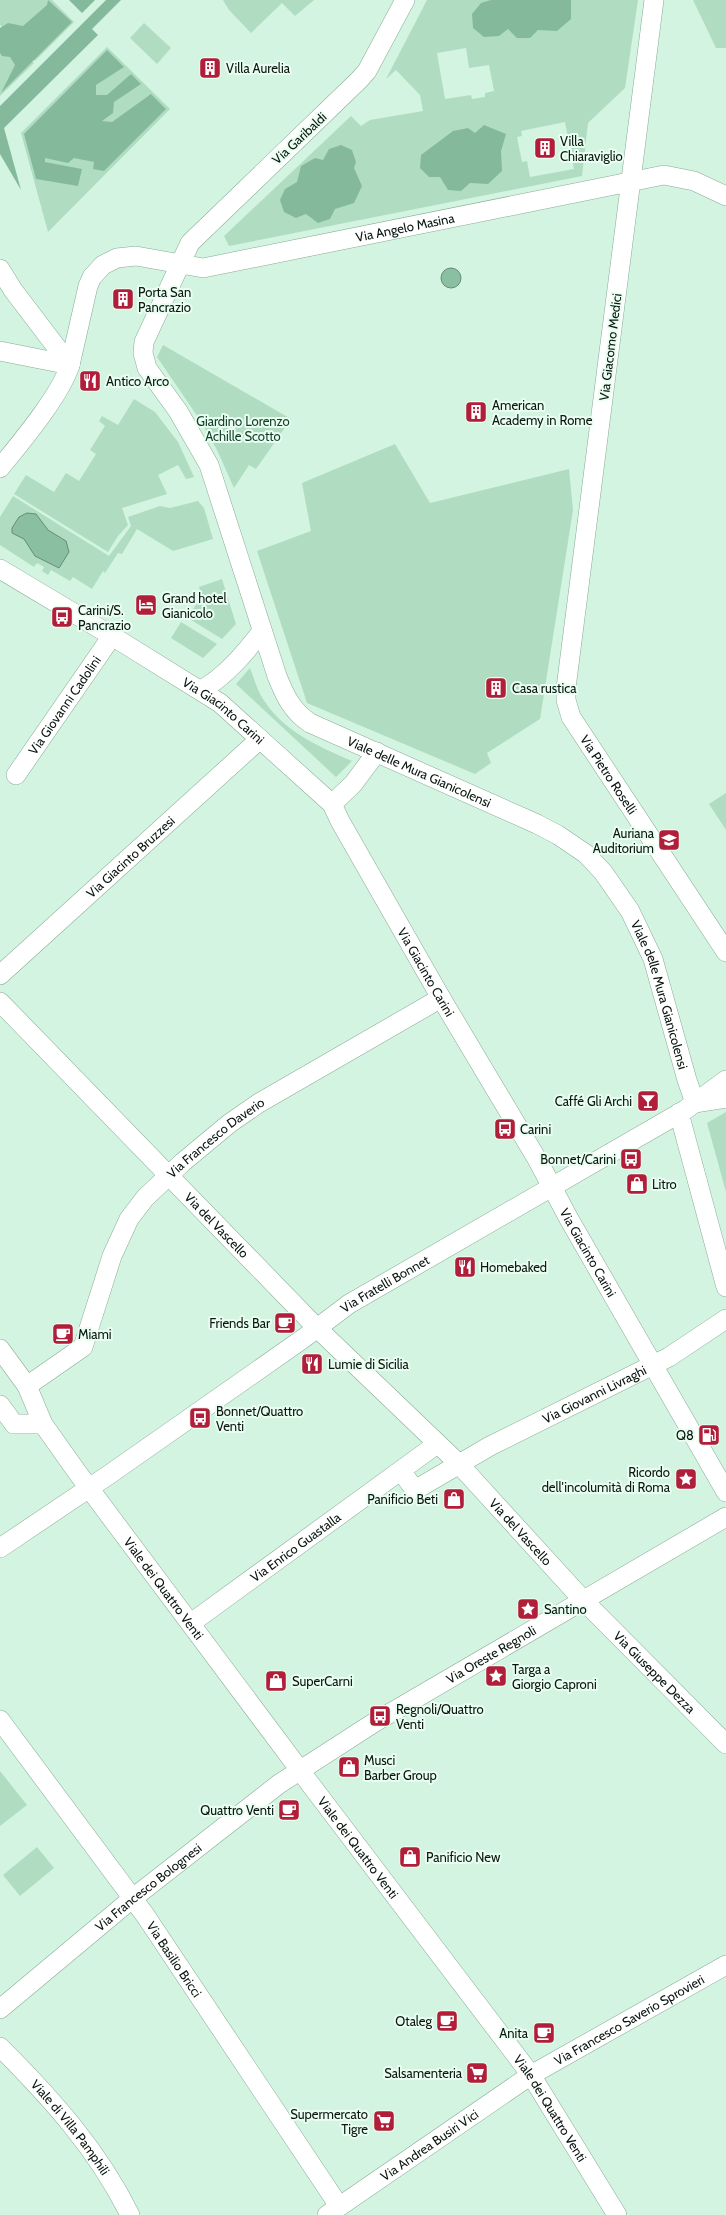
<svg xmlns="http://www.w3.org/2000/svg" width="726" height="2215" font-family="Cabin,sans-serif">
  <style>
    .green { fill: #b0ddc2; fill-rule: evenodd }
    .forest { fill: #84ba9b }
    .water { fill: #8ac0a1; stroke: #648d75 }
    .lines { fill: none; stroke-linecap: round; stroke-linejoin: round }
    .minor-casing { stroke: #89aa97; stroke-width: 20 }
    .minor { stroke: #fff; stroke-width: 19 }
    .labels { text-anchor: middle; stroke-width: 4; stroke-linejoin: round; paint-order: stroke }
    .poi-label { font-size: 13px; fill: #0a160f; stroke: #e9fef1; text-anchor: start }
    .street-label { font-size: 13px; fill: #0a160f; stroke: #e9fef1 }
    .park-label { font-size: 13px; fill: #123e29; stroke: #e9fef1 }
  </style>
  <rect width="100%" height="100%" fill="#d2f4e0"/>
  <!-- green -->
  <path class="green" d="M0,0H52L74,22L35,61L0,25Z
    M223,0H314L295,16L282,3L251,33L229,10Z
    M427,0H638L625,88L588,123L582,176L229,246L224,236L351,116L361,126L370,120L423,111L420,95L396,70L386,79ZM466,48L469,68L489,65L494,91L485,93V97L472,99L471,95L445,99L437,53ZM565,122L574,169L530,177L527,161L522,162L517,137L522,136L521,131Z
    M693,0H726V48H716Z
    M144,23L171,48L157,64L130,38Z
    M0,29L34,63L0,96Z
    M107,47L170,109L48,232L21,133Z
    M163,345L291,419L256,469L249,465L234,488L217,450L200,420L157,357Z
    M134,399L155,412L178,442L194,477L186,479L178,465L158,475L167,494L122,508L128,525L118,536L108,552L14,494L26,475L54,492L66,473L79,481L96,454L90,450L105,426L99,421L102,416L118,425Z
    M395,444L430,503L569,469L573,510L540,719L487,753L491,763L475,774L307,703L257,551L311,531L302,483Z
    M13,496L109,556L131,526L128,517L160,506L170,508L198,501L204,508L213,539L173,551L137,529L122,554L118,553L105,573L103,571L92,589L73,577L70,581L51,570L48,575L42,571L44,567L37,563L34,567L0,545V517Z
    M222,579L236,624L222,639L188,618L201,596L199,587Z
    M181,622L217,644L203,658L171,638Z
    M250,668C254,678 257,690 263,699C284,732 318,746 352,761L336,777L236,684Z
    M726,793V830L709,804Z
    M726,1112V1192L707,1123Z
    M0,1771L27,1805L0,1826Z
    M37,1847L54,1868L20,1896L3,1875Z"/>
  <!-- forest -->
  <path class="forest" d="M48,0L72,22L1,93L15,65L10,57L2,56L0,53V28L8,23L23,26L47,5Z
    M69,0H95L82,13Z
    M106,0H121L92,29L98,35L4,128L21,190L0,154V106Z
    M491,0H571V19L557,31L538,30L530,38H517L508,29L499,36L484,37L473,28L472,14L481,3Z
    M107,50L124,67L96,85V95H107L131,74L141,84L114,102L113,113L102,121L112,122L151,94L166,109L104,171L93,169L94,162L74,158L68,163L45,158V162L82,169L78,186L36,179L24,134Z
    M484,125L506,134L501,151L502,171L488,184L470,183L461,191L448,190L440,177H429L420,168L421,155L453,131L468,128L475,133Z
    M341,145L352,150L356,162L354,168L362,186L354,203L335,209L330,219L318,223L306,214L296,218L284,212L280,200L285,189L297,182L301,166L315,158L323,160L329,149Z"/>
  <!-- water -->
  <path class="water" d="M441 278a10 10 0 1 1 20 0a10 10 0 1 1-20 0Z
    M27,513L36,514L48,530L66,541L69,552L59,568L35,556L24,539L12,533V528L19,517Z"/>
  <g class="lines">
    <!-- minor casing -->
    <g class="minor-casing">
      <g id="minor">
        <path id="s1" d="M405,0L367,71L359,80L190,243L144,342L143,353L147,368L178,411L209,465L277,676C285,696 292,711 310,723L537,824L558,835L586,854L603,872L630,911L653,959L687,1080L695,1103"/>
        <path id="s2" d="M654,0L566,688V700L571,717L726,952"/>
        <path d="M0,269L13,290L70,365"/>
        <path d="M0,351L70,365"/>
        <path id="s3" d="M0,468C21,442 60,396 70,365L88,286L92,277L103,265L117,258L136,256L203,268L664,175L694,181L726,196"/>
        <path id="s4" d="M0,569L112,636L220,703L332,804L340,821L441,998L537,1159L569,1219L726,1492"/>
        <path d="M201,690C225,677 245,653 262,631"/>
        <path id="s5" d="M16,775L112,636"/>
        <path d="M332,804L353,784L377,752"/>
        <path id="s6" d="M0,975L260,739"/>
        <path id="s7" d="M0,1002L317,1328L458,1463L583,1600L726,1744"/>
        <path d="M696,1103L726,1098"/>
        <path d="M679,1113L726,1287"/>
        <path id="s8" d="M0,1349L27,1386L43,1424L77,1472L311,1785L531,2075L617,2215"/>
        <path id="s9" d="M27,1386L83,1347L112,1256L129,1219L145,1198L183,1162L230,1123L259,1103L441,998"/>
        <path d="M0,1405L14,1424H43"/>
        <path id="s10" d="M401,1471L415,1490L490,1446L669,1357L726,1319"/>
        <path id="s11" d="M0,1548L110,1474L304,1338L349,1304L685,1110L726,1080"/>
        <path id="s12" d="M191,1623L437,1444"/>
        <path id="s13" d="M0,1720L145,1915L339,2206"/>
        <path id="s14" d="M0,2009L133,1898L279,1784L375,1722L726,1517"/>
        <path id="s15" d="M0,2047C51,2098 98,2150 130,2215"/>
        <path id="s16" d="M327,2215L531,2075L726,1965"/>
      </g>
    </g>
    <!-- minor -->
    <use href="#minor" class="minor"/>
  </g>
  <!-- icons -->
  <defs>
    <g id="building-square" transform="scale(1.15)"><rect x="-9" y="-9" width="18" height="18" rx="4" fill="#b11e39" stroke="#e9fef1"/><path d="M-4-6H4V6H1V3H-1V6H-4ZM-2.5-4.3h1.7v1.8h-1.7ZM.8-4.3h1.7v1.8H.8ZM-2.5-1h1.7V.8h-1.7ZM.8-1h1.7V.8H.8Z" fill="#fff"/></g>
    <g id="restaurant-square" transform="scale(1.15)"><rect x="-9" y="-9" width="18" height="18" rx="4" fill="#b11e39" stroke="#e9fef1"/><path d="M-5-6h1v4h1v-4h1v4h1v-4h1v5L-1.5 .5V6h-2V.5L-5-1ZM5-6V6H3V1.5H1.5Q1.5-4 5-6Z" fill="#fff"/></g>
    <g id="hotel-square" transform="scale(1.15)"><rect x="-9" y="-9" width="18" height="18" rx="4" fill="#b11e39" stroke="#e9fef1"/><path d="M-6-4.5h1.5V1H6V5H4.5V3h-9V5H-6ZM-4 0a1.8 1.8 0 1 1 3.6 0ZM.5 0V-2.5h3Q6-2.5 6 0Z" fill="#fff"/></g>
    <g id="bus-square" transform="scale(1.15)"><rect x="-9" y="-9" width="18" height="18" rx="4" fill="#b11e39" stroke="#e9fef1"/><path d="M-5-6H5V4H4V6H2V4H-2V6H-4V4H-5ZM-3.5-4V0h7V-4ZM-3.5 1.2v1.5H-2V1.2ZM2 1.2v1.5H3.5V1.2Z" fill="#fff"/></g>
    <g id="university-square" transform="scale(1.15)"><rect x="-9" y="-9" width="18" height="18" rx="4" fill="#b11e39" stroke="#e9fef1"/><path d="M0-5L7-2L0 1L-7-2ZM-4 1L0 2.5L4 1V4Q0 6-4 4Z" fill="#fff"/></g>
    <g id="bar-square" transform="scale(1.15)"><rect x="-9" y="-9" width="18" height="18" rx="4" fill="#b11e39" stroke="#e9fef1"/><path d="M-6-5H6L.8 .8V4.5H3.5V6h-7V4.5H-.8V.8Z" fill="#fff"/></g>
    <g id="shop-square" transform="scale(1.15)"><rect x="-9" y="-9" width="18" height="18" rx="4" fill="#b11e39" stroke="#e9fef1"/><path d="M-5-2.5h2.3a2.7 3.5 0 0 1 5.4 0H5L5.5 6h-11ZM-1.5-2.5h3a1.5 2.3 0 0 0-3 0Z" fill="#fff"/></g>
    <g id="cafe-square" transform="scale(1.15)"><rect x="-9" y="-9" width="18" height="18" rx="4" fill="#b11e39" stroke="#e9fef1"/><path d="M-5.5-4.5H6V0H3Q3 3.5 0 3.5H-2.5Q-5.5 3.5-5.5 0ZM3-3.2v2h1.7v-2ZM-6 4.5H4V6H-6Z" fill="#fff"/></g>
    <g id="fuel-square" transform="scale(1.15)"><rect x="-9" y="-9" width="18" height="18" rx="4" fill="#b11e39" stroke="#e9fef1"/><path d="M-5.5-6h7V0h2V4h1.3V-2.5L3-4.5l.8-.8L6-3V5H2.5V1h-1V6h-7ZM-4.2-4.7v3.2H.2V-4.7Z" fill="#fff"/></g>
    <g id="sight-square" transform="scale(1.15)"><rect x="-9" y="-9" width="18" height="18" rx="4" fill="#b11e39" stroke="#e9fef1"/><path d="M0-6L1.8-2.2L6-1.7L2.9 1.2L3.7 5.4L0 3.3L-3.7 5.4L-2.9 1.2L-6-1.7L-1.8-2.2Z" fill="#fff"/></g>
    <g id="supermarket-square" transform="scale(1.15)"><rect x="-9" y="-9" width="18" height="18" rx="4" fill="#b11e39" stroke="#e9fef1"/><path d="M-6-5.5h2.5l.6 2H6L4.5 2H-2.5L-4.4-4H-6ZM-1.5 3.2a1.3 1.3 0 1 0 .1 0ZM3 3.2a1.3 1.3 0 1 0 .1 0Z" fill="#fff"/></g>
  </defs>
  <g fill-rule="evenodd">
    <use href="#building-square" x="210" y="68"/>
    <use href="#building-square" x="545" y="148"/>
    <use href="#building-square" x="123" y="299"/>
    <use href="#restaurant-square" x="90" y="381"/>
    <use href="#building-square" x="476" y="412"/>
    <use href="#hotel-square" x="146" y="605"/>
    <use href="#bus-square" x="62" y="617"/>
    <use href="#building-square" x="496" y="688"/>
    <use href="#university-square" x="669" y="840"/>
    <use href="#bar-square" x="648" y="1101"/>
    <use href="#bus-square" x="505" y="1129"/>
    <use href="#bus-square" x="631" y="1159"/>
    <use href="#shop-square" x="637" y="1184"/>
    <use href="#restaurant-square" x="465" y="1267"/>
    <use href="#cafe-square" x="285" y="1323"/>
    <use href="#cafe-square" x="63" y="1334"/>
    <use href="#restaurant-square" x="312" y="1364"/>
    <use href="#bus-square" x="200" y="1418"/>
    <use href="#fuel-square" x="709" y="1435"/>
    <use href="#sight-square" x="686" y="1479"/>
    <use href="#shop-square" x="454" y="1499"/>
    <use href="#sight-square" x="528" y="1609"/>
    <use href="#sight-square" x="496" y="1676"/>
    <use href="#shop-square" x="276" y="1681"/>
    <use href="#bus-square" x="380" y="1716"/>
    <use href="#shop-square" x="349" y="1767"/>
    <use href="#cafe-square" x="289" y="1810"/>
    <use href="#shop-square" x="410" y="1857"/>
    <use href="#cafe-square" x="447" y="2021"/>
    <use href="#cafe-square" x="544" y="2033"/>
    <use href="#supermarket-square" x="477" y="2073"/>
    <use href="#supermarket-square" x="384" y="2121"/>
  </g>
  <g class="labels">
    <!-- poi labels -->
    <g class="poi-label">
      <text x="226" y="73">Villa Aurelia</text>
      <text x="560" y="146">Villa<tspan x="560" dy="15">Chiaraviglio</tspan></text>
      <text x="138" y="297">Porta San<tspan x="138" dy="15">Pancrazio</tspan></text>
      <text x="106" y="386">Antico Arco</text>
      <text x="492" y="410">American<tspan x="492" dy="15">Academy in Rome</tspan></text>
      <text x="162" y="603">Grand hotel<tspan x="162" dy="15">Gianicolo</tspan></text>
      <text x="78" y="615">Carini/S.<tspan x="78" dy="15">Pancrazio</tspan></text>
      <text x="512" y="693">Casa rustica</text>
      <text x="654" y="838" text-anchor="end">Auriana<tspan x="654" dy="15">Auditorium</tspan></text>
      <text x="632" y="1106" text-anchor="end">Caffé Gli Archi</text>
      <text x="520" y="1134">Carini</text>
      <text x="616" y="1164" text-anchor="end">Bonnet/Carini</text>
      <text x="652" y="1189">Litro</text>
      <text x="480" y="1272">Homebaked</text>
      <text x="270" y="1328" text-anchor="end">Friends Bar</text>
      <text x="78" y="1339">Miami</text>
      <text x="328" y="1369">Lumie di Sicilia</text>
      <text x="216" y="1416">Bonnet/Quattro<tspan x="216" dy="15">Venti</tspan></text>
      <text x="694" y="1440" text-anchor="end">Q8</text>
      <text x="670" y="1477" text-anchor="end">Ricordo<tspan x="670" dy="15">dell'incolumità di Roma</tspan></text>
      <text x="438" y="1504" text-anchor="end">Panificio Beti</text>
      <text x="544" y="1614">Santino</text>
      <text x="512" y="1674">Targa a<tspan x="512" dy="15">Giorgio Caproni</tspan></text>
      <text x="292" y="1686">SuperCarni</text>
      <text x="396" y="1714">Regnoli/Quattro<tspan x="396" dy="15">Venti</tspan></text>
      <text x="364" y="1765">Musci<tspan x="364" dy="15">Barber Group</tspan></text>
      <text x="274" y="1815" text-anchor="end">Quattro Venti</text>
      <text x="426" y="1862">Panificio New</text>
      <text x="432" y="2026" text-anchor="end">Otaleg</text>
      <text x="528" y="2038" text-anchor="end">Anita</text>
      <text x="462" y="2078" text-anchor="end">Salsamenteria</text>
      <text x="368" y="2119" text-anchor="end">Supermercato<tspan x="368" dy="15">Tigre</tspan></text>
    </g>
    <!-- street labels -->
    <g class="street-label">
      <text transform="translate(299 138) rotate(-43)" y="5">Via Garibaldi</text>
      <text dy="5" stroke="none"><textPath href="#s3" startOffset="541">Via Angelo Masina</textPath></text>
      <text transform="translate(610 347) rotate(-83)" y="5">Via Giacomo Medici</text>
      <text dy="5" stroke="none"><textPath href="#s5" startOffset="85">Via Giovanni Cadolini</textPath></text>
      <text dy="5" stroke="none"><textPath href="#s4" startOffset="265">Via Giacinto Carini</textPath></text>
      <text dy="5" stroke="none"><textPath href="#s1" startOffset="978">Viale delle Mura Gianicolensi</textPath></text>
      <text dy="5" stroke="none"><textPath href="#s2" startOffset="792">Via Pietro Roselli</textPath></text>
      <text dy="5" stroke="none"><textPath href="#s6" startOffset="176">Via Giacinto Bruzzesi</textPath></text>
      <text dy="5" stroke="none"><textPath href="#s4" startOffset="601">Via Giacinto Carini</textPath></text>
      <text dy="5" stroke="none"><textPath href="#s1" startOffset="1326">Viale delle Mura Gianicolensi</textPath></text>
      <text dy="5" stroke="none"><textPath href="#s9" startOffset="324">Via Francesco Daverio</textPath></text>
      <text dy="5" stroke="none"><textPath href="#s7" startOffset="311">Via del Vascello</textPath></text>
      <text dy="5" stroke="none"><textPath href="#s4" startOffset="925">Via Giacinto Carini</textPath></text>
      <text dy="5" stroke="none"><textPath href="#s11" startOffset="467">Via Fratelli Bonnet</textPath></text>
      <text dy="5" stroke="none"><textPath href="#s10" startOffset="227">Via Giovanni Livraghi</textPath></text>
      <text dy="5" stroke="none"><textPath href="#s7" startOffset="743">Via del Vascello</textPath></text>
      <text dy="5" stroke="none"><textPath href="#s12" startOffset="129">Via Enrico Guastalla</textPath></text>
      <text dy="5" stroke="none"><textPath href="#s8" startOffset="291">Viale dei Quattro Venti</textPath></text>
      <text dy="5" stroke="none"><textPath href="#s14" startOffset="607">Via Oreste Regnoli</textPath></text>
      <text dy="5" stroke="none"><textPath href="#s7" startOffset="937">Via Giuseppe Dezza</textPath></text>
      <text dy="5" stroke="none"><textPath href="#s8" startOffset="615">Viale dei Quattro Venti</textPath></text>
      <text dy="5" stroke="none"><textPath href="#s14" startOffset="192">Via Francesco Bolognesi</textPath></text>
      <text dy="5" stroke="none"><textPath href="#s13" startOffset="296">Via Basilio Bricci</textPath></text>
      <text dy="5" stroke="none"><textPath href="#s16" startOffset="360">Via Francesco Saverio Sprovieri</textPath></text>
      <text dy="5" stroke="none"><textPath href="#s8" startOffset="939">Viale dei Quattro Venti</textPath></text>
      <text dy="5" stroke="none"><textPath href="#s15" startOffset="107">Viale di Villa Pamphili</textPath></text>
      <text dy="5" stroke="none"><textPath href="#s16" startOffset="124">Via Andrea Busiri Vici</textPath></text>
    </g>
    <!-- park labels -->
    <g class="park-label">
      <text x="243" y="426">Giardino Lorenzo<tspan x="243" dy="15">Achille Scotto</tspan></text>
    </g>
  </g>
</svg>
